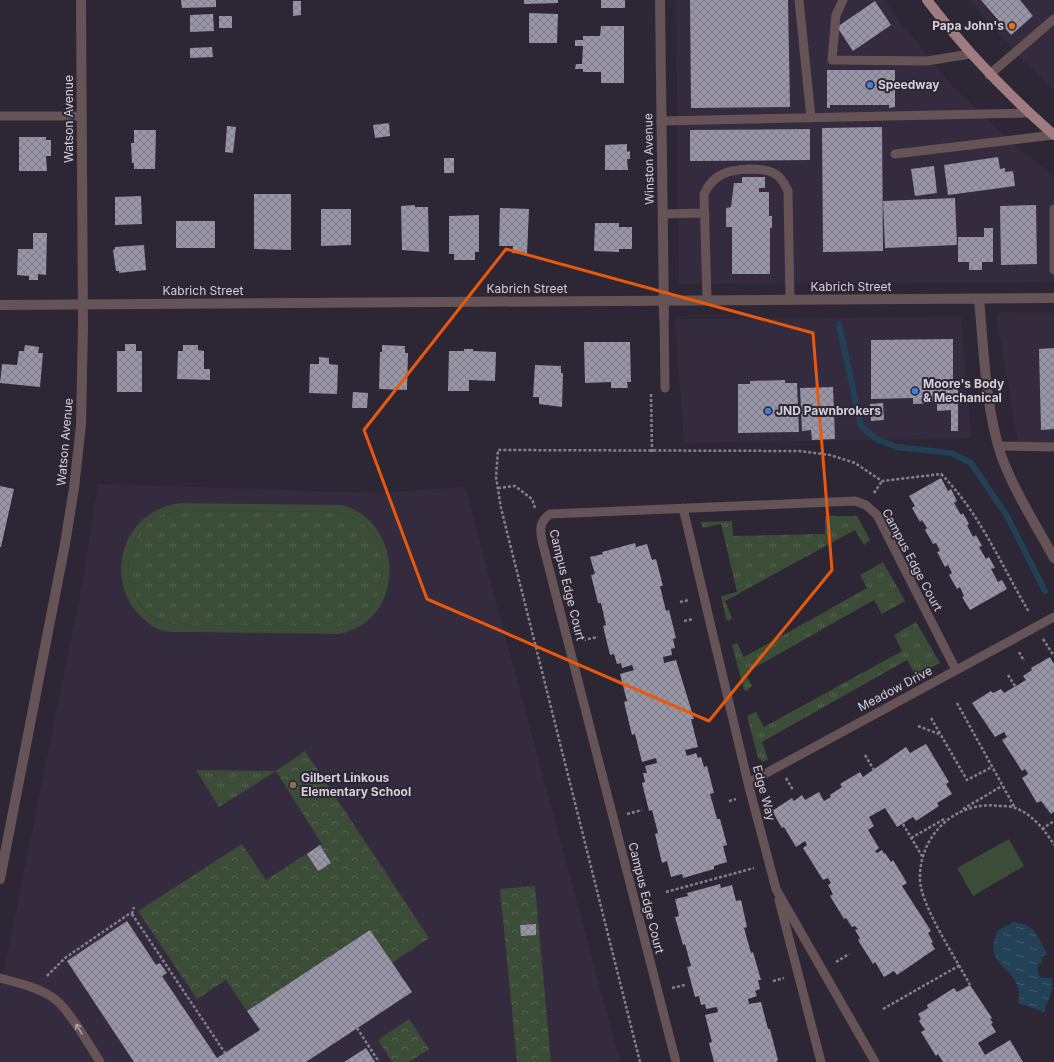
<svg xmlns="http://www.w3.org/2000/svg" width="1054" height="1062" font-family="Inter,sans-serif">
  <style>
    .built { fill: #352b3f }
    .grass { fill: url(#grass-tufts) }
    .park { fill: url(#park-crowns) }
    .pitch { fill: #3b4c37; fill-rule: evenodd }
    .water { fill: url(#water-ripples) }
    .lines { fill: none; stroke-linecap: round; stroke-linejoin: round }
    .stream { stroke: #224156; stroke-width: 6 }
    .building { fill: url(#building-cross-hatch) }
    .path { stroke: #857f8b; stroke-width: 2.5; stroke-dasharray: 3 2; stroke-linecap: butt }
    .service { stroke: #655355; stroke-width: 9 }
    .minor { stroke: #655355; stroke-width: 10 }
    .primary { stroke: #a07c80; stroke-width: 10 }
    .oneway { stroke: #a89ea4 }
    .marked { fill: none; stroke: #e8590c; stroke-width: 3; stroke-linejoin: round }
    .food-dot { fill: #e8710a; stroke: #2d2634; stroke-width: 1.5 }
    .shop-dot { fill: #3f7fe0; stroke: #2d2634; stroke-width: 1.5 }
    .education-dot { fill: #8d6e63; stroke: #2d2634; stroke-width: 1.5 }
    .labels { text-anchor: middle; stroke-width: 4; stroke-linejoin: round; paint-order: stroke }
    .poi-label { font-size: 12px; font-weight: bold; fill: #d4d0d9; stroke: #2d2634; text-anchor: start }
    .street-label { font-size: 12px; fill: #d4d0d9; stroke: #2d2634 }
  </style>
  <defs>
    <pattern id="grass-tufts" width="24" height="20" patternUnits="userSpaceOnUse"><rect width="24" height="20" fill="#3b4c37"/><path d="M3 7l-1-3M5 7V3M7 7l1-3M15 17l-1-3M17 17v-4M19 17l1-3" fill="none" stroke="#566553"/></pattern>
    <pattern id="park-crowns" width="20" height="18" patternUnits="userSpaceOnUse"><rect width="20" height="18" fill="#3b4c37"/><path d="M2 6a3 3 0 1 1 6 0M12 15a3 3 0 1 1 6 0" fill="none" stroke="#566553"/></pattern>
    <pattern id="water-ripples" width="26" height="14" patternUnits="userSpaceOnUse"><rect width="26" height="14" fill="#224156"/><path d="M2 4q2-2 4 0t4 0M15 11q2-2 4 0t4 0" fill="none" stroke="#415b6e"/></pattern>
    <pattern id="building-cross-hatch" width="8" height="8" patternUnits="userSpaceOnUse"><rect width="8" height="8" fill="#9895a7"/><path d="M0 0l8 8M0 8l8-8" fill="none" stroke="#7e7b88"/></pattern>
  </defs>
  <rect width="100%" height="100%" fill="#2d2634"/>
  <!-- built -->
  <path class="built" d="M676,0H885L896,17L952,86L1021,151L1054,176V282L679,284Z
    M969,0H1054V91L1020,58Z
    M1001,312L1054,313V450L1019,451L996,315Z
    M961,317L971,438L684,443L675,319Z
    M98,484L376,493L465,487L620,1062H0V989L83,581Z"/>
  <!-- grass -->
  <path class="grass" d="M181,511L331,512C344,513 357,517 367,527C390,548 386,603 359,620C353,624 345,625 339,626L178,625C122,621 112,541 157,516C164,513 173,512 181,511Z
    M825,516H857L870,540L864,545L855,530L725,601L732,618L729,621L726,619L721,596L737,592L721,524L703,528L701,522L732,521L733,536L825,534Z
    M883,562L905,601L882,614L874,600L745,673L752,686L747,691L744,690L732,645L737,643L744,657L867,588L860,575Z
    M916,622L940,663L916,676L907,660L762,742L768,759L763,762L758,758L747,716L756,712L764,727L902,651L894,635Z
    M196,770L276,771L219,807Z"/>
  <!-- park -->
  <path class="park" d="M305,751L429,938L392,963L370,930L247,1011L226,980L197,999L138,911L242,844L266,880L322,844L276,771Z
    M535,886L551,1062H517L500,889Z
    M409,1019L429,1049L409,1062H392L378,1040Z"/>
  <!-- pitch -->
  <path class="pitch" d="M181,503L342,505C405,522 407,622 338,634L189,632C178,632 165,633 156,628C99,595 115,511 181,503ZM181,511L331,512C344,513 357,517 367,527C390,548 386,603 359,620C353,624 345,625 339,626L178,625C122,621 112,541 157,516C164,513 173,512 181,511Z
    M1009,839L1024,866L973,896L957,868Z"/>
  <!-- water -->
  <path class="water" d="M1014,922C1034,923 1039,938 1047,954L1042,957V962L1038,965V973L1041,978H1052C1054,993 1048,999 1044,1012L1018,1003C1025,965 979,970 998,930Z"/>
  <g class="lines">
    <!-- stream -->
    <path class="stream" d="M839,324L861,426L876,439L897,447L951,453L971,463L1007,516L1045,591"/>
  </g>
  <!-- building -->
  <path class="building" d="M181,0H216V7L182,8Z
    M524,0H558V3L524,4Z
    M601,0H625V8H601Z
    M690,0H788L790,107L691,108Z
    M981,0H1020L1033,16L1011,35Z
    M293,1H301V15L293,16Z
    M875,1L891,25L853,51L837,27Z
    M529,13L558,14L557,43H529Z
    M213,14L214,31L190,32V15Z
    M219,16H232V28H219Z
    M601,26H624V83H601V72H583V69H575L576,64H582L583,46H575V40H583V36H600Z
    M212,47L213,57L190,58V48Z
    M827,70H895V107L889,108V105H830V108H827Z
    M389,123L390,136L375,138L373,125Z
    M227,126L236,127L233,153L225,152Z
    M882,127L883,251L823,252L822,128Z
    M810,129V160L690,161V130Z
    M134,130H156L155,169H134V163H132L131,143H134Z
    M19,137H46V140H51V156H46L47,171H19Z
    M627,144V152L630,151V159H627L628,170H605V145Z
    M998,157L1000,169L1005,168V172L1013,171L1015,186L948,195L944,165Z
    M444,158H454V173H444Z
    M934,166L937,193L915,196L911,169Z
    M742,177H765V188H759V192H769V216H772V228H770V274H732V227H726V208L731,207L734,183H742Z
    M254,194H291V250L254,249Z
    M141,196L142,224L115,225V197Z
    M955,198L957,245L885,248L883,201Z
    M415,205V207H428L429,252L402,250L401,206Z
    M1036,205L1037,264L1001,265L1000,206Z
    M500,208L529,209L527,254L512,253L513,246H499Z
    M321,209H351V245L321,246Z
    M479,215V252H475V260H454V254H449V216Z
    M176,221H215V248H176Z
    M595,223H619V227H632V249H619V252L594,251Z
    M984,228H993V262H982V270H969V262H958V237H984Z
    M33,233H47L46,275L38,274V280H29V276L17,275L18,249H33Z
    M144,245L146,270L119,273V271H116L113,250L115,249V247Z
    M953,339V385H958V431H951V410L937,411V403L913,404V398L871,399V340Z
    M584,342H630L631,382H627L628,388H611V382L585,383Z
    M125,344H136V351H142V392H117V351H125Z
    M25,345L39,347L38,353H43L40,387L0,383L2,364L17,365L19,351H24Z
    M183,345H198V350L204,351V369H210V380L177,379L178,351H183Z
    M382,345L405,346V353H408L407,390L379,389L380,352H382Z
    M1054,348V429L1041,430L1039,349Z
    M464,349H473V351L496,352L495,381L469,380V391H448L449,351H464Z
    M319,357L329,358V364L338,365L337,394L309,393L310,364H319Z
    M535,365L561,366V373H563L562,407L539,404V397H533Z
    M785,380V383H797L799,432L738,433V384H750V381Z
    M833,387L835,439L812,440L811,430L802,431L800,388Z
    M353,392L368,393L367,408H352Z
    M883,403L884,420L871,421L870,404Z
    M941,478L948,491L951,489L957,501L954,503L961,515L963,513L969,524L967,525L973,537L976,535L982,546L979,547L986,559L989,557L995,568L991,569L998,582L1002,580L1007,589L970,610L962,597L964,596L960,587L957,589L949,575L952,573L948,565L945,567L937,552L940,551L936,543L933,544L925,530L927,528L922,520L920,522L912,508L915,506L909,496Z
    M0,486L14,489L1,547H0Z
    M635,543L636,547L647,544L652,560L656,559L663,586H660L666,611L669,610L676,638L673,639L675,648L671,649L672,655L663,657L664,663L676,660L694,719H691L698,747L685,750L687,756L696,753L698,758L701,757L704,767L707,766L714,793L710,794L717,819H720L727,845L723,846L727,862L714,866V869L683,878L682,874L671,877L667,861L662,863L655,834L658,833L652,810L649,811L642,783L645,782L643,773H647L645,766L657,763L656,758L642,762L635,734L632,735L624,702L627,701L620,674L634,670L632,665L622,668L621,663L617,664L614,654L610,655L603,626L606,625L601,603H598L591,575L595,574L590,557L603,554L602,552Z
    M1050,657L1054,664V812L1051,814L1041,801L1037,803L1022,778L1028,774L1025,769L1022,771L1002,740L1007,737L1004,732L995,737L972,703L991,691L993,693L1001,689L1004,693L1026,680L1023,676L1032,670L1031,668Z
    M926,744L949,782L946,784L952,794L937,803L939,806L916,821L913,817L897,827L885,808L869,817L874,826L868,830L879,848L875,851L877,853L882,850L884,854L885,853L891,862L893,860L907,883L902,886L931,931L928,933L933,942L931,943L935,949L897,975L894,971L884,977L875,962L873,964L858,940L860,938L855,930L858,929L855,926L852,927L846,918L844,919L830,896L833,894L828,885L831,883L828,878L823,880L803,848L807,845L805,841L796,847L784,827L782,828L772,811L792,798L794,801L802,795L805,800L819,792L824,801L831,797L830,795L842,787L840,784L860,772L863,777L906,747L910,753Z
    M320,845L331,863L318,871L307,854Z
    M720,884L721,888L732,885L736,901L741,900L747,927L744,928L751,953L753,952L761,980H758L760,989L755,991L757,996L748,999L749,1004L761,1002L768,1029H770L778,1060L776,1062H714L709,1043L712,1042L705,1015L718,1012L717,1007L706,1009L705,1004L701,1005L699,996L695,997L687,967L691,966L685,944L683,945L675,917L679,916L675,899L688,896L687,893Z
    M127,921L156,965L160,963L167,973L162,976L217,1058L260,1030L247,1011L370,930L412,992L306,1062H134L67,961Z
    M536,924V935L521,936L520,925Z
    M970,985L992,1018L990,1019L993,1023L991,1024L996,1032L978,1043L985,1055L1010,1040L1023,1062H943L938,1054L936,1056L921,1032L925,1030L919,1021L921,1019L918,1014L928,1008L927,1005L954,988L957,992Z
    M366,1048L375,1062H344Z"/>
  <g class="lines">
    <!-- path -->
    <path class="path" d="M651,394L652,452
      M498,488L515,486L532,499L535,508
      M874,493L882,481
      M680,602L689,600
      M684,621L693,619
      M1043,639L1054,656
      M583,640L598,637
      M1019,652L1024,661
      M1008,675L1015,686
      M957,703L1015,808
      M931,718L967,780L992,767
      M918,726L939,734
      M865,755L874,770
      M786,778L793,790
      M729,801L736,799
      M963,809L1002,786
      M627,814L642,810
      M903,824L922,856
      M1042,829L1054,821
      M911,838L946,818
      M666,892L754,868
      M132,914L225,1053
      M132,914L134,907
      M836,962L849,954
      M47,976L65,958L129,914H132
      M773,981L784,978
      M970,985C957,960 920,905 920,879C919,835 956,800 1000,806C1005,806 1011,806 1015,808C1031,813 1046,831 1054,845
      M672,988L685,985
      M883,1009L960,965
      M357,1028L379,1062
      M640,1062L501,508L496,477L498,450L799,451L830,455L855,463L882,481L941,474C980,513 1001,565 1029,612"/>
    <!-- service -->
    <path class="service" d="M799,0L811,118
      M843,0L836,15L832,60L927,61L970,54
      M989,75L1054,19
      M0,116H82
      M661,121L1029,113
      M895,154L1054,135
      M1054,209V270
      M663,214L705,213
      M707,300L704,194C713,174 728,170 749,169C768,169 780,171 788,191L790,300
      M664,317L665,388
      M999,446L1054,447
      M683,508L748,783L776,889L875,1062
      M748,783L1054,617
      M779,900L821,1062
      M0,978C18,983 37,987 52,997C68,1007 89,1045 100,1062
      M676,1062L542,541C540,529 539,522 550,514L855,501L866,505L877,515L956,670"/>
    <!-- minor -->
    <path class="minor" d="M660,0L664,317
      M979,299C984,351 985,405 1001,455C1014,491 1036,525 1054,558
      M0,305L1054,298
      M0,879L65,544L74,488L81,425L83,325L81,0"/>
    <!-- primary -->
    <path class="primary" d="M927,0C965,50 1007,94 1054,135"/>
  </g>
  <!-- one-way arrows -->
  <defs><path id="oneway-shaft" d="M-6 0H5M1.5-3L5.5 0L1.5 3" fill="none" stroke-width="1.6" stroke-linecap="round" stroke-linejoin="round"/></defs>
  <use class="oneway" href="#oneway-shaft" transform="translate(79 1029) rotate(-122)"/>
  <!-- marked area -->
  <path class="marked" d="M506,249L813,333L832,570L709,721L427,599L364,430Z"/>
  <!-- markers -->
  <circle class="food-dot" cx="1012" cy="26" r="4"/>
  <g class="shop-dot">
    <circle cx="870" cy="85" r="4"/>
    <circle cx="915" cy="391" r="4"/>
    <circle cx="768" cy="411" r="4"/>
  </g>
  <circle class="education-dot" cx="293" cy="785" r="4"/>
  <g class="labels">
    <!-- poi labels -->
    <g class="poi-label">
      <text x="1004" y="30" text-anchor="end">Papa John's</text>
      <text x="878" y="89">Speedway</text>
      <text x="923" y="388">Moore's Body<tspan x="923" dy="14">&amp; Mechanical</tspan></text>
      <text x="776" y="415">JND Pawnbrokers</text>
      <text x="301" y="782">Gilbert Linkous<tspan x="301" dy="14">Elementary School</tspan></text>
    </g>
    <!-- street labels -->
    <g class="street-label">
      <text transform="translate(69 119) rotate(-90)" y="4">Watson Avenue</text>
      <text transform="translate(649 159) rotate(-91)" y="4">Winston Avenue</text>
      <text x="851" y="291">Kabrich Street</text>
      <text x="527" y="293">Kabrich Street</text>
      <text x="203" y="295">Kabrich Street</text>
      <text transform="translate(65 442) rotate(-85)" y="4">Watson Avenue</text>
      <text transform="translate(912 560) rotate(62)" y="4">Campus Edge Court</text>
      <text transform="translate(567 585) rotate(76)" y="4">Campus Edge Court</text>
      <text transform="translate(895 689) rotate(-28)" y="4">Meadow Drive</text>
      <text transform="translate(764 793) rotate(75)" y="4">Edge Way</text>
      <text transform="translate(646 898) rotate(76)" y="4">Campus Edge Court</text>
    </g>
  </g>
</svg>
